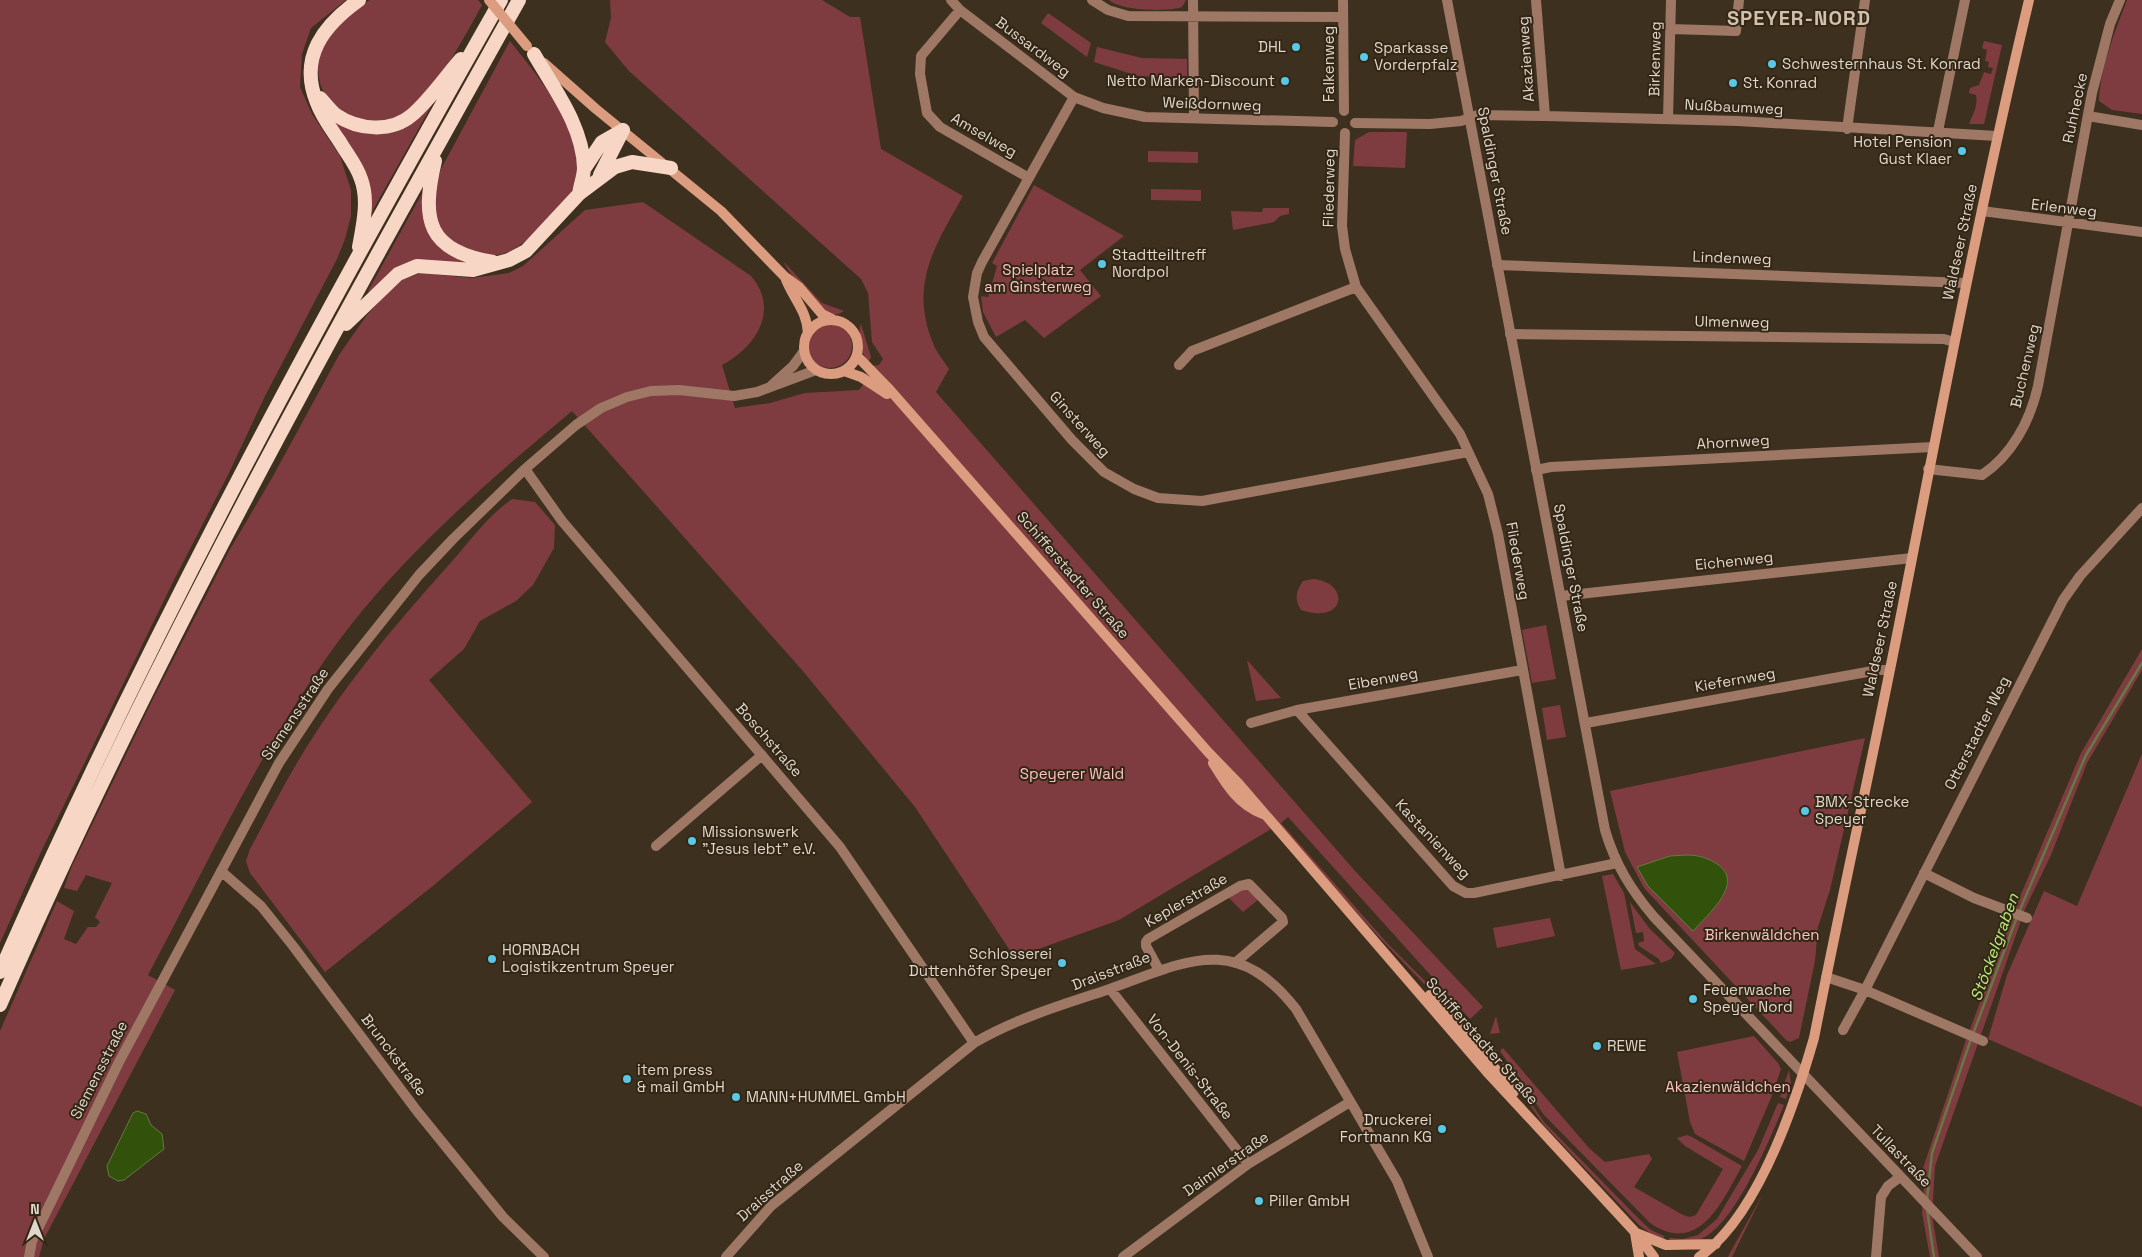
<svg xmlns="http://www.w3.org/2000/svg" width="2142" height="1257" font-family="'Space Grotesk',sans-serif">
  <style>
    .green { fill: #7e3c41; fill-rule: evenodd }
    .water { fill: #32510a; stroke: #667944 }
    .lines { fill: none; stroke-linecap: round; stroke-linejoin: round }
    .stream { stroke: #667944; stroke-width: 2.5 }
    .minor { stroke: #9e7765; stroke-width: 10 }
    .tertiary { stroke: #9e7765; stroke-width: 10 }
    .secondary { stroke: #db9c7f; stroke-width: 10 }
    .trunk { stroke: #f8d6c6; stroke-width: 14 }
    .secondary-bridge { stroke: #db9c7f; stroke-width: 10 }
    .poi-dot { fill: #59c8e5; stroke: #332615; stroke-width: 2 }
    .labels { text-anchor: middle; stroke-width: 4; stroke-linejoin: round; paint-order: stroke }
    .street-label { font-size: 15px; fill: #dfd7cc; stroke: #332615 }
    .poi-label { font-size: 15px; fill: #dfd7cc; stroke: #332615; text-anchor: start }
    .park-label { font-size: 15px; fill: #f9c3c4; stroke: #332615 }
    .water-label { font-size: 16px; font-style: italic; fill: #b5ef7d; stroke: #332615 }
    .district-label { font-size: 20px; font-weight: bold; letter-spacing: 1px; fill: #d1c0ab; stroke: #332615 }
  </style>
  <rect width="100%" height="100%" fill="#3d301f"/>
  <!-- green -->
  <path class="green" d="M0,0H346L311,28L302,54L300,87L312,114L340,156L351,190V216L345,239L337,259L265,396L228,475L172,584L40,854L0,943Z
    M370,0H478L482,5C467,32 434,95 409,111C364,140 304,103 321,51C323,47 324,40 326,37C336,23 355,9 370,0Z
    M610,0H822L850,17H860L881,149L963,196C935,246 909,284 933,343C936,352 944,361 949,369L936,392L1356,872L1483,1007L1470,1019L1288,817L1281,823L1388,944L1451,1007L1464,1016L1463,1019L1451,1012L1378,936L1278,825L1119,920L1030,952L1013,955L915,807L802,670L572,411C494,476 414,545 350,626C270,729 210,859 148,975L175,990L44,1239L39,1257H0V1031L57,901L74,911L64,939L76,944L88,927H96L100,922L95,917L112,883L86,875L77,891L64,888L72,866L152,701L229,551L272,478L339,355L367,315L396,282L421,273L472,278L509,273L523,266L585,210L643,202L751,276C780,310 756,347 722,365L735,408L770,403L805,393L859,390L868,378L865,375L872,366L879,365L883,359L872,342L868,293L861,279L629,71L605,42L611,18Z
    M1109,0H1186L1182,7C1167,12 1121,11 1109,0Z
    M2127,0H2142V114L2112,110L2099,101C2100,67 2115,32 2127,0Z
    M1048,13L1091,43L1087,57L1041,23Z
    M510,41C532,69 553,94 568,126C571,133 576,140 577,147C579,156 579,169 577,178C574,199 526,247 505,253C474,263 438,243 434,210C432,197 437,182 441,169Z
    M1984,41L2002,45L1984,124H1969C1973,113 1978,107 1976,95L1969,93L1970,88L1979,85L1984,72L1991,74L1993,68L1988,67L1989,62L1985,61L1987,50L1982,48Z
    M1097,47L1142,58L1187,59V78L1138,76L1094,62Z
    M321,101L364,130L433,103L370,215Z
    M1369,132H1407L1405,168L1353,166L1355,140Z
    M1148,151L1198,152V163L1148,162Z
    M1034,185L1124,236L1080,270L1101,296L1044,338L1025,320L996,337L983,312L981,296L988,297L997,266L992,263Z
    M1151,189L1201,190V201L1151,200Z
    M424,190L425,218L473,263L394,270L370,292L368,291Z
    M1263,208H1289V214L1280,216L1274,222L1233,230L1231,211L1262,212Z
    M784,262L822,303L844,311C839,314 835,316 829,314C819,309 786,271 784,262Z
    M861,324L871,357L868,363C862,354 857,334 861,324Z
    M808 346a22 22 0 1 1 44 0a22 22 0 1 1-44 0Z
    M512,499L535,502L555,525L554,548L533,585L516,601L480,621L464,649L429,680L532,802L434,885L325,972L250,873L246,861L250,849C266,820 280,791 297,763C339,692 392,628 447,567C467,545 487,516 512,499Z
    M1313,579C1350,582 1347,625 1301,610C1294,599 1296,591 1303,581Z
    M1546,625L1556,679L1532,683L1522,630Z
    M2142,649V670L2087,763L2051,855L2025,909L1935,1166L1932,1215L1939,1257H1930L1922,1213L1924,1186L1919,1180L1966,1040L2016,906L2081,753Z
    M1247,660L1281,698L1256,701Z
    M1560,705L1566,737L1547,740L1542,708Z
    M1865,738L1830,890L1818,927L1815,961L1799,1038L1790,1042L1786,1040L1644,888L1625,852L1610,791ZM1687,855C1705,858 1727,862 1728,883L1638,868L1663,858Z
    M2142,754V1107L1988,1039L2007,975L2044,891L2077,906Z
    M1613,874L1624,893L1635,949L1656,964L1621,970L1602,876Z
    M1242,888L1250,889L1259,899L1243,912L1229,898Z
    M1630,902L1649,928L1675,953L1671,959L1661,963L1659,959L1639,946L1638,943L1644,941L1643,932L1636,933Z
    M1550,918L1555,936L1497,948L1493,928Z
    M1496,1016L1500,1033L1490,1034Z
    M1754,1036L1778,1063L1781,1069L1771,1098L1744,1161L1695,1134L1690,1122L1677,1052Z
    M1492,1043L1498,1055L1544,1122L1641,1221L1651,1230L1664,1236L1663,1240L1651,1234L1639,1225L1543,1124L1495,1054L1491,1046Z
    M1503,1048L1589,1148L1605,1162L1649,1154L1652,1159L1634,1187L1683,1215L1690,1217L1696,1215L1723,1169L1685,1146L1677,1138L1687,1135L1692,1137L1742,1166C1723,1200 1699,1257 1650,1223L1544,1115L1500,1051Z
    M1789,1070L1791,1084L1786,1099L1780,1097Z
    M1778,1103L1784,1105C1770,1139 1736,1222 1703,1238C1694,1242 1680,1241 1669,1242V1238L1683,1239L1698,1235L1717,1219L1758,1150Z
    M1763,1194L1732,1257H1728L1731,1251Z"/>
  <!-- water -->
  <path class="water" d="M1687,855C1698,855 1708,858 1717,864C1746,883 1707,915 1693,931L1648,886L1637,867L1670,856Z
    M137,1111L146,1114L151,1125L162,1134L164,1149L124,1180L118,1181L109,1176L107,1166L133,1113Z"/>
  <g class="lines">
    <!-- stream -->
    <path class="stream" d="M2019,912L2086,755L2142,663
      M1973,1034L2017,917
      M1927,1199L1932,1153L1971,1039
      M1927,1209L1934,1257"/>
    <!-- minor -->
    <path class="minor" d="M951,0L960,10L1074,97L1103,108L1145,117L1333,122
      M1092,0L1108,10L1128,16L1343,17
      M1193,0L1194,118
      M1343,0L1344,111
      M1536,0L1545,116
      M960,10L921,56L920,74L927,113L940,127L1029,178
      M1670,29L1736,31L1739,0
      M1074,97L982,262L977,273L973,297L978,322L984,337L1072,440L1104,472L1134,489L1158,498L1202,501L1468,452
      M2088,116L2142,125
      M1668,119L1671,0
      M1355,123L1430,124L1461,121L1478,115L1545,116L1738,121L1997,136
      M1847,129L1865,0
      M1938,131L1965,0
      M1345,133L1342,226L1345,249L1356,287L1460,434L1488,494L1498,534L1561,876
      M1982,211L2142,232
      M1497,265L1966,283
      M1510,334L1944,339L1954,342
      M1179,365L1192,351L1356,287
      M772,385L793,366L804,351
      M525,469L562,521L840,847L974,1043
      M1928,469L1982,475C2012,455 2030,421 2038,386L2092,93L2110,24L2120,0
      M1536,470L1551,467L1933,447
      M1561,596L1912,558
      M1297,710L1453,886L1466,893H1474L1617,863
      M1251,723L1297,710L1522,670
      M1586,723L1878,670H1889
      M656,846L762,755
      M221,871L261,906L293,946L417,1111L503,1217L544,1257
      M1924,873L1974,898L2027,918
      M1159,970L1146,946V942L1148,939L1240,886L1249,884L1282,918L1283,922L1235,963
      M1826,977L1865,990L2063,600L2080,576L2142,508
      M1110,989L1248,1164
      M1843,1030L1865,990L1983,1041
      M29,1257L32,1241L119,1062L279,763L328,689L419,575L453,539L525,469L576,425L601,408L627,397L651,391L679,390L734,396L757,392L816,370
      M726,1257L771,1206L974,1043C1013,1020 1058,1006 1101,992C1180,965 1233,928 1296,1009L1397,1181L1428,1257
      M1123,1257L1248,1164L1350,1102
      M1876,1257L1881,1197L1888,1186L1900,1177"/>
    <!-- tertiary -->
    <path class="tertiary" d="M1447,0L1605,830C1615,864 1631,890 1654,917L1977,1257"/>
    <!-- secondary -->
    <path class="secondary" d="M544,63L596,109L721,211L784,276L799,287L822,314L832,319
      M785,277C792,297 807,310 808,333
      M804 347a27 27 0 1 1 54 0a27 27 0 1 1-54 0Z
      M857,356L890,390L1208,752L1239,784L1487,1072L1635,1232L1654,1257
      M844,371L861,377L887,394
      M1213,763C1226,784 1238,805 1263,814
      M1430,995L1471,1039L1514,1092
      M1635,1233L1639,1257
      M1636,1233L1666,1245L1716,1244
      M1699,1257C1757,1217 1795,1104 1814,1038C1844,886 1878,735 1907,584C1945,389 1983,193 2029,0"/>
    <!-- trunk -->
    <path class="trunk" d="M534,54C554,89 583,126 584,168C584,176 580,186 579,194
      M320,98C325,103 330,110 336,115C358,130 391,133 412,115C429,101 446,76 461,59
      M435,161C421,220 427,251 493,262
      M584,169L602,142L623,130
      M600,175L623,130
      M359,247C363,225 369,200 361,179C357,166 347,154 340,142C332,130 322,117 317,103C298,57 324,25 359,0
      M346,324L398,274L417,266L473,270L509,260L526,251L579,194L615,167L632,162L671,168
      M0,972C147,638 321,317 501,0
      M0,1005C151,659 335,329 519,0"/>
    <!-- secondary-bridge -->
    <path class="secondary-bridge" d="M489,0L527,46"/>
  </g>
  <!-- markers -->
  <g class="poi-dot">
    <circle cx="1296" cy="47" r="5"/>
    <circle cx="1364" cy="57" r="5"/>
    <circle cx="1772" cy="64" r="5"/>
    <circle cx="1285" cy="81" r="5"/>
    <circle cx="1733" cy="83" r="5"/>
    <circle cx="1962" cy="151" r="5"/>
    <circle cx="1102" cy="264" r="5"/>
    <circle cx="1805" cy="811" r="5"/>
    <circle cx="692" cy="841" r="5"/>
    <circle cx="492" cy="959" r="5"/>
    <circle cx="1062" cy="963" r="5"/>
    <circle cx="1693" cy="999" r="5"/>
    <circle cx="1597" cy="1046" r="5"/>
    <circle cx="627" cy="1079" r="5"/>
    <circle cx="736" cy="1097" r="5"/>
    <circle cx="1442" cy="1129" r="5"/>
    <circle cx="1259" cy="1201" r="5"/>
  </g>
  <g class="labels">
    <!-- street labels -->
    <g class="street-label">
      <text transform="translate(1033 47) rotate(37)" y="5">Bussardweg</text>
      <text transform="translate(1526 59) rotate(-94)" y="5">Akazienweg</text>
      <text transform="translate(1655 59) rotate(-89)" y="5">Birkenweg</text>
      <text transform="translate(1329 64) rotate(-90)" y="5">Falkenweg</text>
      <text transform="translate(1212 104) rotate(2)" y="5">Weißdornweg</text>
      <text transform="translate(1734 107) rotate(3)" y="5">Nußbaumweg</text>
      <text transform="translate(2075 108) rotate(-78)" y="5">Ruhhecke</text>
      <text transform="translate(984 135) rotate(30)" y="5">Amselweg</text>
      <text transform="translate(1495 171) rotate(79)" y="5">Spaldinger Straße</text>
      <text transform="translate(1329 188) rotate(-89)" y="5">Fliederweg</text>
      <text transform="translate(2064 208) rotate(7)" y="5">Erlenweg</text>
      <text transform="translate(1960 242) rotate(-78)" y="5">Waldseer Straße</text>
      <text transform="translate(1732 258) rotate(2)" y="5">Lindenweg</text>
      <text transform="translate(1732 322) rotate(1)" y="5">Ulmenweg</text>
      <text transform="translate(2025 366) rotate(-77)" y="5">Buchenweg</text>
      <text transform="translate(1080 424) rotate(48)" y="5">Ginsterweg</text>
      <text transform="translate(1733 442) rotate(-3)" y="5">Ahornweg</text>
      <text transform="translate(1518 561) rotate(80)" y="5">Fliederweg</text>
      <text transform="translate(1734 561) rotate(-6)" y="5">Eichenweg</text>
      <text transform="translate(1571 568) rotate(79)" y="5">Spaldinger Straße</text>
      <text transform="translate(1073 575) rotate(49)" y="5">Schifferstadter Straße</text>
      <text transform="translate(1880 639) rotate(-78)" y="5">Waldseer Straße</text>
      <text transform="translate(1383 679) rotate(-10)" y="5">Eibenweg</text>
      <text transform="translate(1735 680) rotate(-10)" y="5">Kiefernweg</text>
      <text transform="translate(295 714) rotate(-56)" y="5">Siemensstraße</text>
      <text transform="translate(1977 733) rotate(-63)" y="5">Otterstadter Weg</text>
      <text transform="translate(769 740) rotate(49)" y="5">Boschstraße</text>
      <text transform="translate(1433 839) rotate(47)" y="5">Kastanienweg</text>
      <text transform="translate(1186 900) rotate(-30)" y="5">Keplerstraße</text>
      <text transform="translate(1111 971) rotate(-21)" y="5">Draisstraße</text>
      <text transform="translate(1482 1041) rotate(49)" y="5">Schifferstadter Straße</text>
      <text transform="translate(394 1055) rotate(53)" y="5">Brunckstraße</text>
      <text transform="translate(1190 1067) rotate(52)" y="5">Von-Denis-Straße</text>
      <text transform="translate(99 1070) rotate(-63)" y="5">Siemensstraße</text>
      <text transform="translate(1901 1156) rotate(46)" y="5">Tullastraße</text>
      <text transform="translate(1226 1164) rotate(-35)" y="5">Daimlerstraße</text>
      <text transform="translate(770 1191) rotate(-42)" y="5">Draisstraße</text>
    </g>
    <!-- poi labels -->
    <g class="poi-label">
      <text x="1286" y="52" text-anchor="end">DHL</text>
      <text x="1374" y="53">Sparkasse<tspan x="1374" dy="17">Vorderpfalz</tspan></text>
      <text x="1782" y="69">Schwesternhaus St. Konrad</text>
      <text x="1275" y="86" text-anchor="end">Netto Marken-Discount</text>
      <text x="1743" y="88">St. Konrad</text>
      <text x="1952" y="147" text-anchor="end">Hotel Pension<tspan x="1952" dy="17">Gust Klaer</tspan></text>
      <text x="1112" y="260">Stadtteiltreff<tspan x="1112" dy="17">Nordpol</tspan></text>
      <text x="1815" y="807">BMX-Strecke<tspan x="1815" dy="17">Speyer</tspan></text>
      <text x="702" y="837">Missionswerk<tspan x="702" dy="17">"Jesus lebt" e.V.</tspan></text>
      <text x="502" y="955">HORNBACH<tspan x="502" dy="17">Logistikzentrum Speyer</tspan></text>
      <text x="1052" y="959" text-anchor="end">Schlosserei<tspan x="1052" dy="17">Duttenhöfer Speyer</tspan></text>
      <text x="1703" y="995">Feuerwache<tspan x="1703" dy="17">Speyer Nord</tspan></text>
      <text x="1607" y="1051">REWE</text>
      <text x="637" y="1075">item press<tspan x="637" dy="17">&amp; mail GmbH</tspan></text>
      <text x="746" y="1102">MANN+HUMMEL GmbH</text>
      <text x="1432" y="1125" text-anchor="end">Druckerei<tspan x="1432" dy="17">Fortmann KG</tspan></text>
      <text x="1269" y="1206">Piller GmbH</text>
    </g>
    <!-- park labels -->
    <g class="park-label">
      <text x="1038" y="275">Spielplatz<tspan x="1038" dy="17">am Ginsterweg</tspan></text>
      <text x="1072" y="779">Speyerer Wald</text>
      <text x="1762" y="940">Birkenwäldchen</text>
      <text x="1728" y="1092">Akazienwäldchen</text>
    </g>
    <!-- water labels -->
    <g class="water-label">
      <text transform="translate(1994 947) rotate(-70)" y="6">Stöckelgraben</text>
    </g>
    <!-- district labels -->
    <g class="district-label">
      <text x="1799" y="25">SPEYER-NORD</text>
    </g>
  </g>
  <!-- north arrow -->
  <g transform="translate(35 1222)" stroke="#332615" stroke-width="4" paint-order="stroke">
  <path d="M0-4L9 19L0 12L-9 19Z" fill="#dfd7cc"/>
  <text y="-8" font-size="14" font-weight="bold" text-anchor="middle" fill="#dfd7cc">N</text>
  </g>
</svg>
